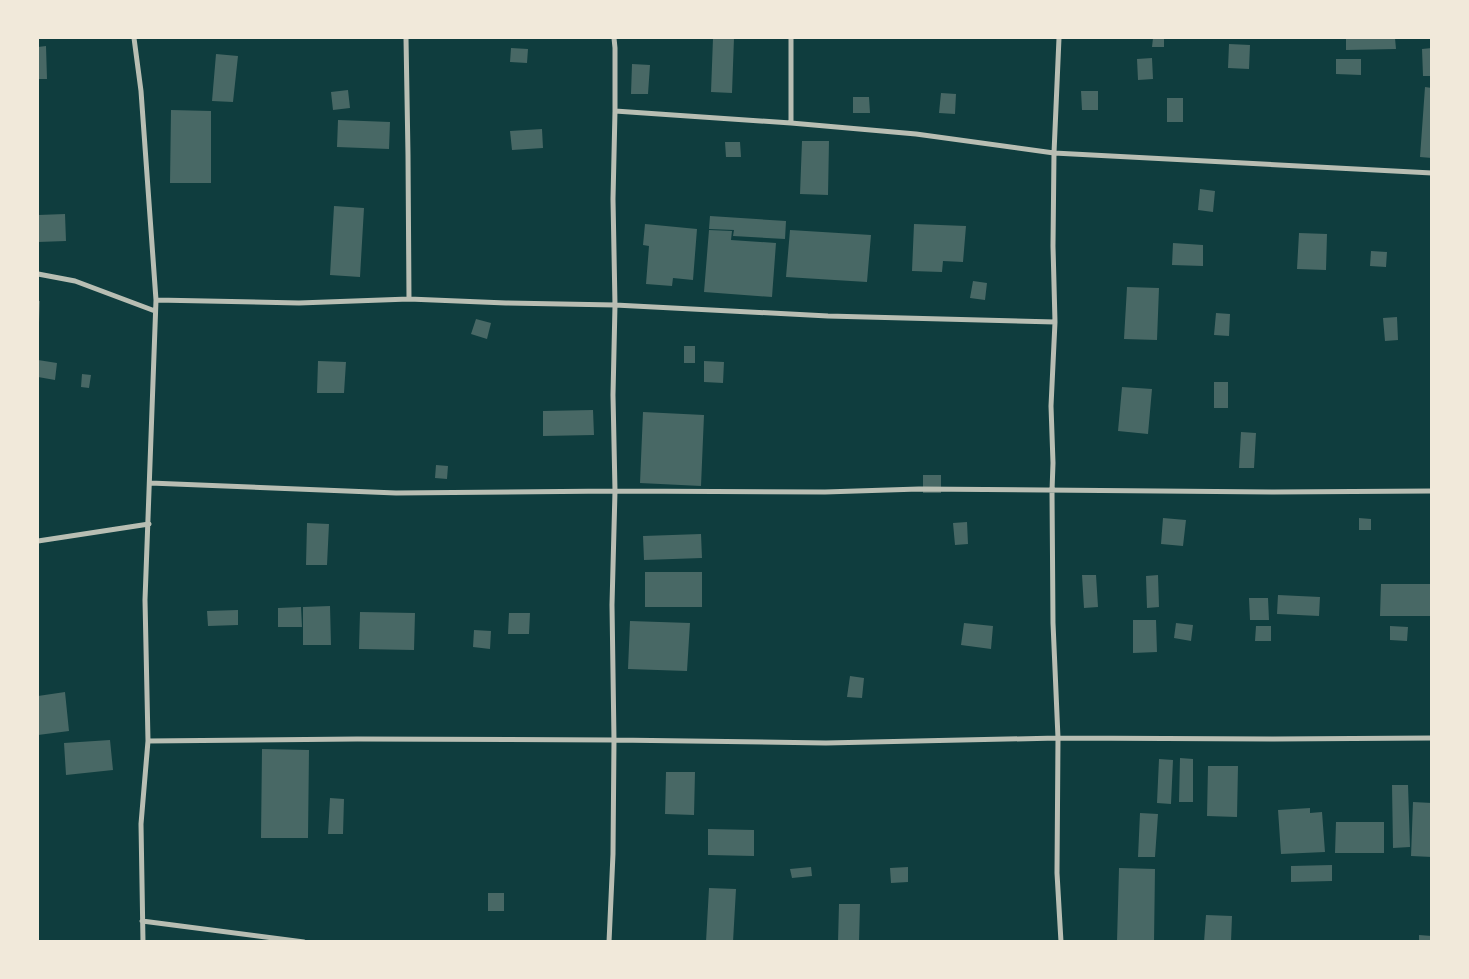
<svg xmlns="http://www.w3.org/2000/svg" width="1469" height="979" font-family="Arial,sans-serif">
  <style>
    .building { fill: #486865 }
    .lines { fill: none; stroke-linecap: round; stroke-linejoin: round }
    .minor { stroke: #b8beb3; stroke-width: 5 }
  </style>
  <rect width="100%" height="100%" fill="#0f3d3e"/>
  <!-- building -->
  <path class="building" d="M713,38H734L732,93L711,92Z
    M1153,38H1164V47H1152Z
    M1346,38H1395L1396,49L1346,50Z
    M1229,44L1250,45L1249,69L1228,68Z
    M46,46L47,79H38V47Z
    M511,48L528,49L527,63L510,62Z
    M1432,48V76H1423L1422,49Z
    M216,54L238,56L233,102L212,101Z
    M1152,58L1153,79L1138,80L1137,59Z
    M1336,59H1361V75L1336,74Z
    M632,64L650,65L648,94H631Z
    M1425,87L1432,88V158L1420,157Z
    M348,90L350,108L333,110L331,92Z
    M1081,91H1098V110H1082Z
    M941,93L956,94L955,114L939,113Z
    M853,97H869L870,113H853Z
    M1167,98H1183V122H1167Z
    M171,110L211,111V183H170Z
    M338,120L390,122L389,149L337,147Z
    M542,129L543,148L512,150L510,131Z
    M802,141H829L828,195L800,194Z
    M725,142H740L741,157H726Z
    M1200,189L1215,191L1213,212L1198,210Z
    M334,206L364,208L360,277L330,275Z
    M65,214L66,241L38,242V215Z
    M710,216L786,221L785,239L733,236L734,230L709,229Z
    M645,224L697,229L693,280L673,278L672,286L646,284L649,246L643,245Z
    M914,224L966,226L963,262L943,261L942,272L912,271Z
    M709,230L732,231L731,240L776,243L772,297L704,292Z
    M790,230L871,235L867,282L786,277Z
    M1299,233L1327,234L1326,270L1297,269Z
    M1173,243L1203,245V266L1172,265Z
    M1371,251L1387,252L1386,267L1370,266Z
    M973,281L987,283L985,300L970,298Z
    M1127,287L1159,288L1157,340L1124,339Z
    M38,301H40L39,323H38Z
    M1216,313L1230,314L1229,336L1214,335Z
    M1397,317L1398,340L1385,341L1383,318Z
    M476,319L491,323L487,339L471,334Z
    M684,346H695V363H684Z
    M38,360L57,363L55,380L38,377Z
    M318,361L346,362L344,393H317Z
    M704,361L724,362L723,383L704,382Z
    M82,374L91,375L89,388L81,387Z
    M1214,382H1228V408H1214Z
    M1122,387L1152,389L1148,434L1118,431Z
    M593,410L594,435L543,436V411Z
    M643,412L704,415L701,486L640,483Z
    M1241,432L1256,433L1254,468H1239Z
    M436,465L448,466L447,479L435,478Z
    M923,475H941V493H923Z
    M1163,518L1186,520L1183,546L1161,544Z
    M1359,518L1371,519V530H1359Z
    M967,522L968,544L955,545L953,523Z
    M307,523L329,524L327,565H306Z
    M701,534L702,558L644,560L643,536Z
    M645,572H702V607H645Z
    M1082,575H1096L1098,607L1084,608Z
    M1158,575L1159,607L1147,608L1146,576Z
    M1381,584H1432V616H1380Z
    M1278,595L1320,597L1319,616L1277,614Z
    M1249,598H1268L1269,620H1250Z
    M330,606L331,645H303V607Z
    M301,607L302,627H278V608Z
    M238,610V625L208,626L207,611Z
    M360,612L415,613L414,650L359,649Z
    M509,613H530L529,634H508Z
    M1133,620H1156L1157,652L1133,653Z
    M630,621L690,623L687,671L628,669Z
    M964,623L993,626L991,649L961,645Z
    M1176,623L1193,625L1191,641L1174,638Z
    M1256,626H1271V641H1255Z
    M1390,626L1408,627L1407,641L1390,640Z
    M474,630L491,631L490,649L473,647Z
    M850,676L864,678L862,698L847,697Z
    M65,692L69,731L38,735V696Z
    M110,740L113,770L66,775L64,743Z
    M262,749L309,750L308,838H261Z
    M1180,758L1193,759V802H1179Z
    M1159,759L1173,760L1171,804L1157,803Z
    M1208,766H1238L1237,817L1207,816Z
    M666,772H695L694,815L665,814Z
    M1392,785H1408L1410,847L1393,848Z
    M330,798L344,799L343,834H328Z
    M1413,802L1432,803V857L1411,856Z
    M1310,808V813L1322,812L1325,852L1281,854L1278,810Z
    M1140,813L1158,814L1155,857H1138Z
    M1336,822H1384V853H1335Z
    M708,829L754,830V856L708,855Z
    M1332,865V881L1291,882V866Z
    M811,867L812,876L792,878L790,869Z
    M908,867V882L891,883L890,868Z
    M1119,868L1155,869L1154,942H1117Z
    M709,888L736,889L733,942H706Z
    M488,893H504V911H488Z
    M839,904H860L859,942H838Z
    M1206,915L1232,916L1231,942H1204Z
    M1419,935L1432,936V942H1419Z"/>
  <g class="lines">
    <!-- minor -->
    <path class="minor" d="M134,38L141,91L156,300L145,600L148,741L141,824L143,942
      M406,38L408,155L409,299
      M1059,38L1054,153L1053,246L1055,322L1051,406L1053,463L1052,491L1053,623L1058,738L1057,873L1061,942
      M615,111L791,123L916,134L1054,153L1432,173
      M791,123V38
      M38,274L75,281L155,311
      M156,300L299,303L409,299L506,303L615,305L828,316L1055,322
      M150,483L396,493L615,491L825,492L919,489L1274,492L1432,491
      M38,541L149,524
      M148,741L357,739L614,740L826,743L1058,738L1274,739L1432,738
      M142,921L304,942
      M609,942L613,854L614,740L612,605L615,491L613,395L615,305L613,199L615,111V48L614,38"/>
  </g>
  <!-- border -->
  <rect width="1469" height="979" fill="none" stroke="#f1e9da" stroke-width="78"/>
</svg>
